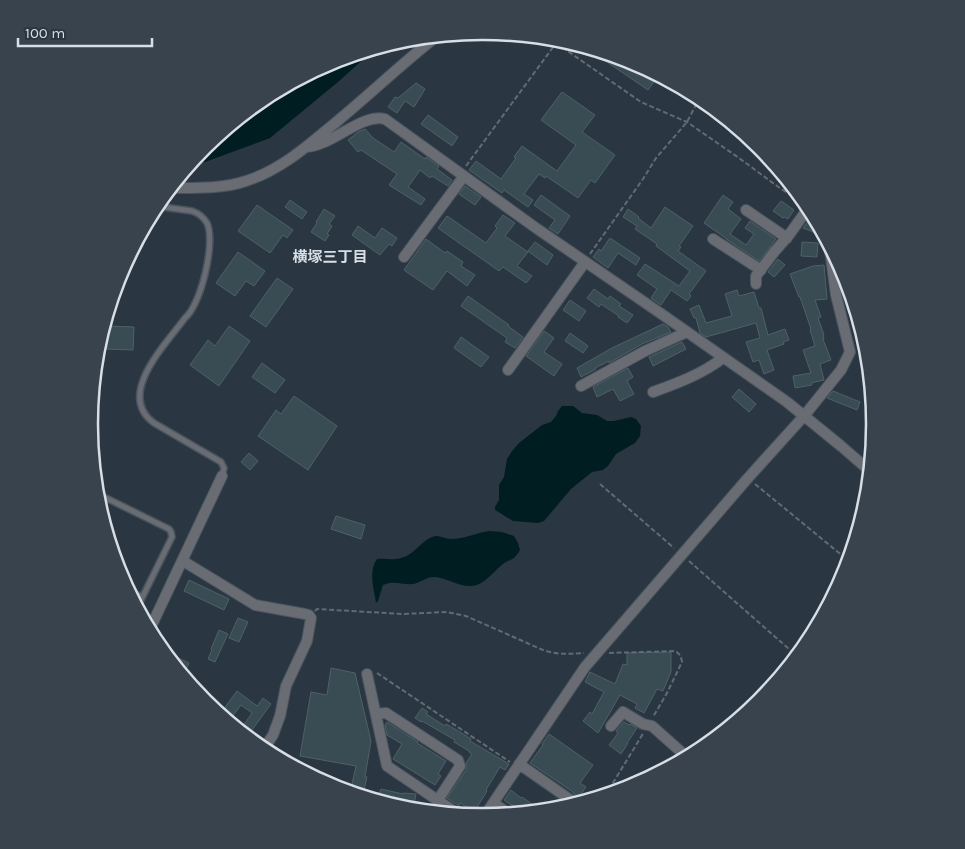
<svg xmlns="http://www.w3.org/2000/svg" width="965" height="849" font-family="Karla,'Noto Sans JP',sans-serif">
  <style>
    .water { fill: #001e21 }
    .building { fill: #3a4c53; stroke: #4f6168 }
    .lines { fill: none; stroke-linecap: round; stroke-linejoin: round }
    .lane-casing { stroke: #49545f; stroke-width: 8 }
    .street-casing { stroke: #49545f; stroke-width: 12 }
    .path { stroke: #616b75; stroke-width: 2; stroke-dasharray: 5 2.5; stroke-linecap: butt }
    .lane { stroke: #696c72; stroke-width: 5 }
    .street { stroke: #696c72; stroke-width: 10 }
    .labels { text-anchor: middle; stroke-width: 4; stroke-linejoin: round; paint-order: stroke }
    .neighbourhood-label { font-size: 15px; font-weight: bold; fill: #d7dee5; stroke: #2a3641 }
    .rim { fill: none; stroke: #d7dee5; stroke-width: 2.5 }
  </style>
  <rect width="100%" height="100%" fill="#2a3641"/>
  <!-- water -->
  <path class="water" d="M377,47L338,82L270,138L205,162H192L205,146L264,97L332,61Z
    M562,406H573L582,413L597,415L607,421H614L631,417L636,419L641,426L640,436L635,443L616,454L608,466L603,470L592,472L571,489L544,521L538,523L513,521L500,513L495,510V507L499,500V485L504,477L507,459L512,451L519,443L542,425L551,422L556,416L558,411Z
    M489,531L502,532L514,536L518,543L520,550C513,562 511,558 503,564C495,570 488,580 479,584C464,591 450,578 434,577C426,577 420,583 413,584C401,585 395,580 383,585L378,601L376,603C374,589 368,572 377,559C387,558 395,561 404,557C416,553 423,538 436,536C441,536 446,539 451,539C464,539 476,533 489,531Z"/>
  <!-- building -->
  <path class="building" d="M589,48L633,61L659,75L648,90L588,49Z
    M416,83L425,89L414,107L405,101L397,113L388,107L395,97L398,98Z
    M562,92L595,115L582,132L615,155L595,183L591,180L578,198L546,176L545,178L539,174L524,194L533,200L528,207L504,190L502,193L469,170L476,161L501,179L516,158L514,157L522,146L557,171L576,145L541,120Z
    M428,115L458,137L452,146L421,124Z
    M365,129L373,138L394,152L401,142L425,159L426,157L439,166L437,169L452,180L448,186L432,176L430,178L420,170L408,187L425,199L421,205L389,185L397,174L361,150L358,152L348,140L358,132Z
    M465,186L481,197L475,205L459,194Z
    M541,195L570,216L558,234L549,228L555,220L534,205Z
    M723,195L733,202L728,209L741,219L730,234L746,245L754,234L745,228L750,221L776,239L759,261L726,239H727L704,223Z
    M290,200L307,212L302,219L285,207Z
    M781,201L794,210L788,219L784,217L783,218L773,211Z
    M257,205L293,230L287,238L283,235L270,253L238,231Z
    M665,207L693,226L679,246L681,247L678,251L706,271L689,294L691,296L687,301L671,290L661,305L651,298L657,289L637,275L645,264L679,286L690,271L656,246L657,244L635,229L637,226L623,217L628,209L639,217L638,218L651,228Z
    M324,209L335,216L329,224L332,226L327,234L329,235L325,241L311,232L317,223L316,222Z
    M503,215L515,223L505,236L528,252L517,266L532,276L526,283L503,267L499,271L438,228L447,216L486,243L497,228L495,226Z
    M811,217L816,219L820,226L818,234L803,228Z
    M358,226L375,238L382,228L397,238L392,246L389,244L380,255L352,235Z
    M610,238L640,258L636,265L618,253L608,268L593,257L599,249L601,251Z
    M426,239L445,253L447,251L463,262L461,266L475,275L467,286L447,271L433,290L404,270Z
    M535,242L553,255L547,265L528,251Z
    M802,242L818,243L817,257L801,256Z
    M238,252L265,271L254,286L246,281L235,296L216,283Z
    M778,259L785,265L774,277L768,272Z
    M824,265L827,299L815,300L821,317L818,318L824,335H823L824,339H823L831,360L820,364L824,380L811,383L812,385L795,388L793,376L811,373L803,350L815,346L810,330L811,329L800,297H799L790,274L813,266Z
    M277,278L293,289L266,327L250,316Z
    M594,289L608,299L610,296L621,304L619,306L633,315L627,323L618,317L619,316L601,304L599,307L587,298Z
    M737,290L739,296L754,292L759,308H761L768,335L785,329L789,340L783,342L784,344L767,350L774,370L764,374L759,360L753,362L746,342L760,338L756,323L706,337L700,333L696,318H694L690,309L699,305L706,323L732,316L725,294Z
    M468,296L509,325L508,326L523,337L515,348L505,342L507,338L461,306Z
    M570,300L586,311L579,321L563,310Z
    M663,324L668,327L671,332L642,344L609,363V361L595,368L596,369L581,377L577,368L612,348Z
    M107,326L134,327L133,350L106,349Z
    M229,326L250,341L219,386L190,365L208,340L215,346Z
    M544,331L554,338L544,352L562,364L554,376L526,356Z
    M570,333L588,346L583,353L565,341Z
    M461,337L489,357L481,367L454,348Z
    M682,342L686,349L653,366L649,357Z
    M262,363L285,380L275,393L252,377Z
    M628,368L633,377L627,381L634,394L620,401L613,389L597,397L593,387Z
    M739,389L756,404L749,412L732,397Z
    M833,391L860,402L857,410L827,398Z
    M294,396L337,426L308,470L258,436L276,410L281,414Z
    M249,453L258,461L250,470L241,462Z
    M336,516L365,525L361,539L331,529Z
    M189,580L229,599L224,610L184,591Z
    M238,618L248,622L239,642L229,638Z
    M219,630L228,634L215,662L208,659L212,650L211,649Z
    M161,650L189,663L183,676L180,672Z
    M671,652V672L663,691L657,689L644,713L635,708L637,704L620,695L598,733L583,721L590,712L592,714L604,692L585,682L590,672L615,684L623,664L627,665V653Z
    M331,668L355,673L371,741L365,777H367L364,790L380,793L381,789L403,794V793L416,794L413,811L406,810L350,793L356,766L300,756L311,692L327,695Z
    M237,691L257,706L263,698L271,704L249,734L241,729L252,713L241,705L229,721L220,714Z
    M422,708L428,712L426,714L445,726L446,724L460,732L471,739L470,741L509,764L505,770L500,767L486,790L487,791L474,812L460,803L459,806L447,798L466,770V763L472,754L469,752V751L454,742L455,740L422,721L421,722L415,718Z
    M387,722L418,742L417,743L446,761L438,774L441,776L435,785L393,759L402,744L387,735L385,725Z
    M624,722L629,725L630,724L637,728L627,743H628L621,754L609,745L618,733L616,731Z
    M549,734L593,765L580,783L586,787L579,797L573,793V792L530,763L543,745L542,744Z
    M511,790L521,798L522,797L543,812L525,814L512,805H511L504,800Z"/>
  <g class="lines">
    <!-- lane casing -->
    <g class="lane-casing">
      <path id="lane" d="M156,206L192,211C198,213 204,218 207,223C216,242 201,305 185,318C166,344 115,395 154,423L221,462L224,468L222,476
        M96,493L169,529L171,532L172,537L138,606V610
        M127,590L142,597
        M140,614L154,622"/>
    </g>
    <!-- street casing -->
    <g class="street-casing">
      <path id="street" d="M307,147C333,145 362,113 385,119L536,228L663,315L787,402L841,446L871,472
        M170,188C194,188 223,189 246,181C278,171 304,149 329,128C366,98 400,65 437,36
        M746,210L787,238
        M713,239L761,270
        M404,257L464,176
        M756,284V276L759,272L775,251L789,235L809,207L811,208
        M508,370L585,262
        M581,386L645,351L687,332
        M653,392C678,383 702,374 723,358
        M183,561L255,605L305,614L309,615L311,618L307,641L286,686L280,716L273,735L263,750
        M149,631L222,476
        M367,674L387,766L461,816
        M376,714L386,713L458,760L460,766L438,800
        M611,726L623,712L643,724L652,726L688,758
        M519,764L575,803
        M493,803L511,815
        M483,818L585,667L748,478L804,416L841,370L850,352L836,295L829,243"/>
    </g>
    <!-- path -->
    <path class="path" d="M556,43L641,102L687,122L739,158L777,186L801,202
      M466,166L559,39
      M590,254L643,179L656,158L687,122L700,97
      M850,288L858,321L869,360
      M600,484L674,548
      M755,484L850,562
      M689,561L798,657
      M315,611L317,609L403,614L447,612L466,616L543,650C557,655 570,654 584,653
      M609,653L675,651C680,654 681,656 682,662L667,693L653,717
      M377,673L510,762
      M741,718L815,632
      M605,796L644,732"/>
    <!-- lane -->
    <use href="#lane" class="lane"/>
    <!-- street -->
    <use href="#street" class="street"/>
  </g>
  <g class="labels">
    <!-- neighbourhood labels -->
    <g class="neighbourhood-label">
      <text x="330" y="262">横塚三丁目</text>
    </g>
  </g>
  <!-- crop -->
  <path d="M0 0H965V849H0ZM98 424a384 384 0 1 1 768 0a384 384 0 1 1-768 0Z" fill="#38434e" fill-rule="evenodd"/>
  <path class="rim" d="M98 424a384 384 0 1 1 768 0a384 384 0 1 1-768 0Z"/>
  <!-- scale -->
  <path d="M18 38v8h134v-8" fill="none" stroke="#d7dee5" stroke-width="2.5"/>
  <text x="25" y="38" font-size="15" fill="#d7dee5" stroke="#2a3641" stroke-width="4" paint-order="stroke">100 m</text>
</svg>
